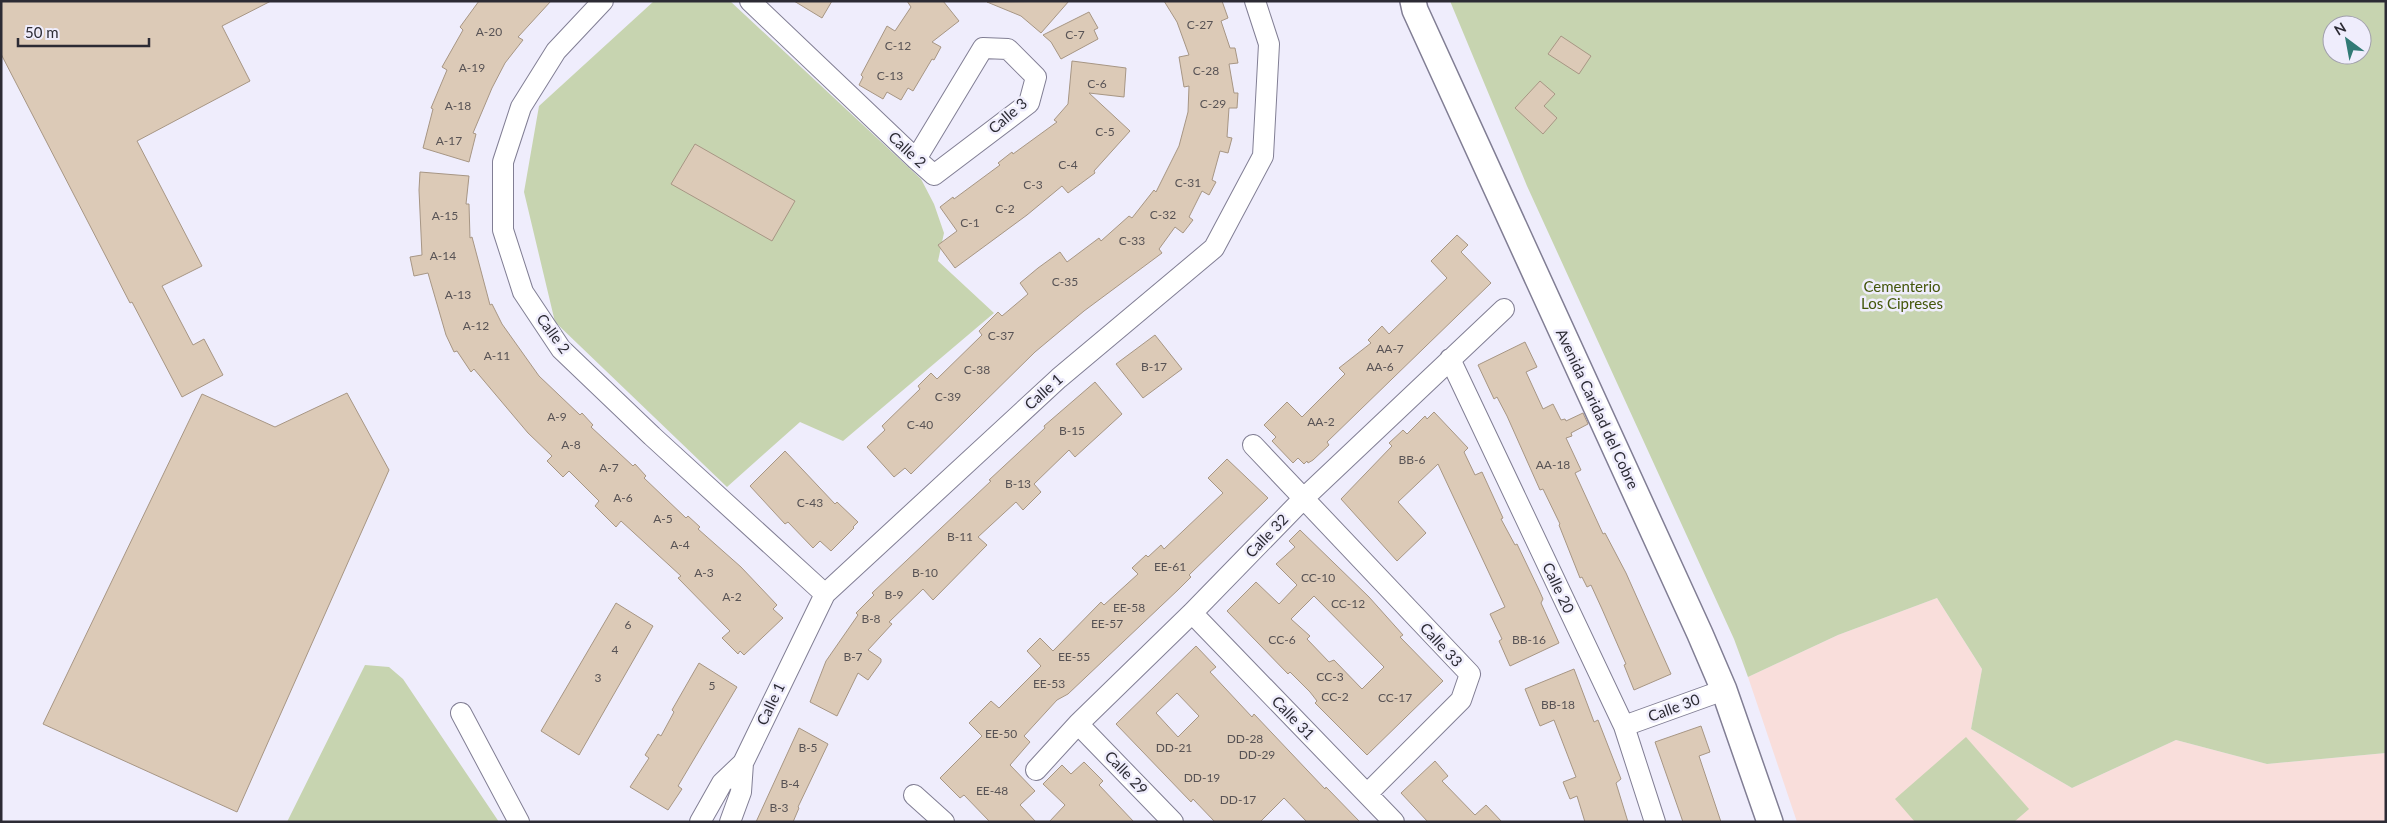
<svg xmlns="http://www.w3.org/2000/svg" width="2387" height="823" font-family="Lato,sans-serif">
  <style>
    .education { fill: #f9dedb }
    .green { fill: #c7d4b0; fill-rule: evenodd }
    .building { fill: #dccab7; stroke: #a79684; fill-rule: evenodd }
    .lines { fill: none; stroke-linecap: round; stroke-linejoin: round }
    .minor-casing { stroke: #817e94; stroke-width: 22 }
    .tertiary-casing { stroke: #817e94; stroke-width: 28 }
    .minor { stroke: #fff; stroke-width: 20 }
    .tertiary { stroke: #fff; stroke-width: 25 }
    .labels { text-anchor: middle; stroke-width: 5; stroke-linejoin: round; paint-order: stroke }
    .number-label { font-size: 12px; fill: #585355 }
    .street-label { font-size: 15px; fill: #2c2b34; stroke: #efedfc }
    .park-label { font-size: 15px; fill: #43560a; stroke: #efedfc }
  </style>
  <rect width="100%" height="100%" fill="#efedfc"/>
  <!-- education -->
  <path class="education" d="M1937,598L1982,669L1971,729L2072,788L2176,740L2267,764L2386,753V822H1797L1748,677L1838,635Z"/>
  <!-- green -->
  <path class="green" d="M654,1H730L921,179L934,204L944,233L938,261L994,313L843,441L800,422L727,487L555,322L524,192L539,106Z
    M1450,1H2386V753L2267,764L2176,740L2072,788L1971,729L1982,669L1937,598L1838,635L1748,677L1734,639L1527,186ZM2332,25H2362V55H2332Z
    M365,665L389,667L403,679L499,822H287Z
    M1966,737L2029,809L2014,822H1915L1895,799Z"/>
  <!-- building -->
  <path class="building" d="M1,1H271L222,26L250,81L137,141L202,266L162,286L193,345L204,339L223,375L182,397L132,302L130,303L1,54Z
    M479,1H551L518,37L523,40L505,63L492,88L473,133L476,134L469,162L423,148L433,109L431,108L447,70L442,67L463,30L460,27Z
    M794,1H832L822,18Z
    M907,1H943L959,21L932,42L941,47L934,60L932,59L913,91L908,88L901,100L887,92L883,99L859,85L863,77L861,75L887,26L895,31L911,7Z
    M1069,1L1041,33L1021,16L987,2Z
    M1164,1H1222L1228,18L1221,21L1230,48H1235L1238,63L1229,64L1234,93H1238L1237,108H1229L1227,137L1232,138L1228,153L1220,151L1212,180L1216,182L1209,195L1202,191L1189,217L1193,220L1183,233L1175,227L1159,249L1162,253L1084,311L1035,352L911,474L905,468L894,477L867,447L885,430L882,426L920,389L918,386L931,373L937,379L982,335L979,331L998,312L1002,316L1028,294L1020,283L1038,268L1060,252L1067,262L1099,238L1101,241L1129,216L1132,218L1154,190L1156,192L1179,146L1188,112L1189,86L1184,87L1179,57L1189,55L1177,22Z
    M1089,12L1098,28L1094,30L1098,39L1061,59L1051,42L1043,35Z
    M1561,36L1591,56L1579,74L1548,54Z
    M1072,61L1126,68L1124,97L1089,93L1130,131L1094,171L1095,173L1068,193L1062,186L1027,215L955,268L938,245L957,231L940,207L953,197L954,199L1000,165L998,163L1012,152L1013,154L1057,122L1054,120L1068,104Z
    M1540,81L1555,94L1544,106L1557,118L1543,134L1515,108Z
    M695,144L795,201L772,241L671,184Z
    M420,172L469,176L466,204H469L470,238L472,237L490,305L492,304L502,324L539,376L580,415L582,413L593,425L591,427L633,466L635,464L646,476L644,478L686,518L688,516L700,527L698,529L741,567L777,605L773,609L783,618L744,655L740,651L738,654L722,638L730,631L678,578L681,576L621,521L616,527L595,506L599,501L569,471L563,477L547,461L552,456L528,433L474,369L471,372L457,351L454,352L446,335L428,273L414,276L410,257L422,255L419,190Z
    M1457,235L1468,245L1461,252L1491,283L1327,442L1329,445L1313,460L1308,463L1307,461L1304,464L1298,458L1293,463L1272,441L1276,437L1264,425L1287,402L1302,417L1345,374L1339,368L1371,343L1368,340L1382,326L1389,334L1419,305L1447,278L1431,261Z
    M1155,335L1182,369L1143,398L1116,364Z
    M1525,342L1537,367L1526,372L1543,409L1553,404L1561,420L1565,419L1566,421L1583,413L1588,424L1571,433L1572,436L1566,438L1581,470L1575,473L1603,534L1605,533L1626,573L1671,674L1634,690L1624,665L1626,664L1602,609L1591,585L1587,587L1582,577L1580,578L1559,525L1560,524L1543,489L1540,490L1507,416L1497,397L1494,399L1478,365Z
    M1095,382L1122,414L1075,457L1069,450L1034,484L1041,492L1023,510L1016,502L978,537L987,545L933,600L923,589L889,622L892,624L868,650L881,659V662L868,680L858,673L837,716L810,702L826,661L858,615L856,613L874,595L872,593L991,481L989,480L1045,428L1044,426Z
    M347,393L389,470L237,812L43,724L202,394L275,427Z
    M1434,412L1468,448L1464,452L1475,475L1482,472L1503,518L1501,519L1515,545L1517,544L1539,590L1543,599L1541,603L1559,643L1510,666L1499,641L1502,639L1490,614L1505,607L1438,464L1398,502L1426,533L1397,561L1341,499L1392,446L1389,443L1403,430L1407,434L1425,416L1427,419Z
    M785,451L835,504L837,502L858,522L853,527L854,528L831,551L820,541L813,548L788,522L785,524L750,486Z
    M1227,459L1268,498L1189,575L1191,577L1179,589L1068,694L1057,700L1024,736L1030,742L1010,765L1035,791L1020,805L1036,822H990L964,795L960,798L940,778L982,736L969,723L991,701L999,708L1041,666L1027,651L1040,638L1053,651L1101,602L1104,605L1138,574L1132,568L1146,555L1148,557L1161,545L1164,549L1223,493L1208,478Z
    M1300,530L1369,597L1403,635L1400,637L1443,681L1367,755L1315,703L1317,701L1310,692L1290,672L1288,674L1227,611L1256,582L1279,604L1297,585L1276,564L1295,547L1289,541ZM1314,596L1384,667L1362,689L1334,660L1329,662L1307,639L1310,636L1291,619Z
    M616,603L653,626L579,755L541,731Z
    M1196,646L1216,667L1210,672L1252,717L1254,714L1325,789L1326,787L1360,822H1307L1284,798L1260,822H1215L1193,799L1191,802L1116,724ZM1177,693L1199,716L1178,737L1156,713Z
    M699,663L737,687L678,786L682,789L668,810L630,787L649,758L645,755L658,734L661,736L674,712L672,710Z
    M1574,669L1591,714L1594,722L1598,720L1621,779L1616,783L1628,822H1585L1577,796L1570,799L1563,782L1576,777L1554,720L1540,726L1525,689Z
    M1701,726L1710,752L1699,756L1721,822H1683L1655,742Z
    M799,728L828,744L798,807L799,808L793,822H756Z
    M1435,761L1448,776L1442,781L1475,815L1486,805L1502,822H1428L1401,793Z
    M1084,762L1103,781L1099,785L1134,822H1049L1065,805L1043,784L1062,765L1071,774Z"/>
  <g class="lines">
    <!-- minor casing -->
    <g class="minor-casing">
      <path id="minor" d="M603,1L556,51L521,107L503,162V230L523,292L561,349L652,436L825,594
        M750,1L916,159L934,175L1029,103L1036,77L1008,49L983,48L916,159
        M1450,359L1624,726L1655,822
        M1253,445L1470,674L1461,700L1367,794
        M1192,613L1394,822
        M461,713L519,822
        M1078,724L1173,822
        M1624,726L1724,690
        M1036,770L1078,724L1192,613L1304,498L1504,309
        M914,795L944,822
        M700,822L722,783L743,763L825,594L1059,378L1214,248L1263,156L1269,44L1255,1
        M730,822L741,792L743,763"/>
    </g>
    <!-- tertiary casing -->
    <g class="tertiary-casing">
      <path id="tertiary" d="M1413,1L1415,10L1700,634L1724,690L1770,822"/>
    </g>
    <!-- minor -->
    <use href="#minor" class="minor"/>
    <!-- tertiary -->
    <use href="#tertiary" class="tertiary"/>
  </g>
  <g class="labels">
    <!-- number labels -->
    <g class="number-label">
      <text x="1200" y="29">C-27</text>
      <text x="489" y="36">A-20</text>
      <text x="1075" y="39">C-7</text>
      <text x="898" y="50">C-12</text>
      <text x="472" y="72">A-19</text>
      <text x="1206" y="75">C-28</text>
      <text x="890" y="80">C-13</text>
      <text x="1097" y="88">C-6</text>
      <text x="1213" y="108">C-29</text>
      <text x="458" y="110">A-18</text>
      <text x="1105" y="136">C-5</text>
      <text x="449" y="145">A-17</text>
      <text x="1068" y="169">C-4</text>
      <text x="1188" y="187">C-31</text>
      <text x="1033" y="189">C-3</text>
      <text x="1005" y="213">C-2</text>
      <text x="1163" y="219">C-32</text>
      <text x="445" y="220">A-15</text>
      <text x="970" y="227">C-1</text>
      <text x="1132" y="245">C-33</text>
      <text x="443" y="260">A-14</text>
      <text x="1065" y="286">C-35</text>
      <text x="458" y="299">A-13</text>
      <text x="476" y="330">A-12</text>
      <text x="1001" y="340">C-37</text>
      <text x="1390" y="353">AA-7</text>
      <text x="497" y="360">A-11</text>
      <text x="1154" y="371">B-17</text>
      <text x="1380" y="371">AA-6</text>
      <text x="977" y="374">C-38</text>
      <text x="948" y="401">C-39</text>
      <text x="557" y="421">A-9</text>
      <text x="1321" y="426">AA-2</text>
      <text x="920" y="429">C-40</text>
      <text x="1072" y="435">B-15</text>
      <text x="571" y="449">A-8</text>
      <text x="1412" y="464">BB-6</text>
      <text x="1553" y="469">AA-18</text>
      <text x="609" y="472">A-7</text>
      <text x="1018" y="488">B-13</text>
      <text x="623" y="502">A-6</text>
      <text x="810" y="507">C-43</text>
      <text x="663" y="523">A-5</text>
      <text x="960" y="541">B-11</text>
      <text x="680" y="549">A-4</text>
      <text x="1170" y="571">EE-61</text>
      <text x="704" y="577">A-3</text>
      <text x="925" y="577">B-10</text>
      <text x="1318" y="582">CC-10</text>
      <text x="894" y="599">B-9</text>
      <text x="732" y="601">A-2</text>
      <text x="1348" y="608">CC-12</text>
      <text x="1129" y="612">EE-58</text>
      <text x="871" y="623">B-8</text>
      <text x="1107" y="628">EE-57</text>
      <text x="628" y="629">6</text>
      <text x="1282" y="644">CC-6</text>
      <text x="1529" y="644">BB-16</text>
      <text x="615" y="654">4</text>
      <text x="853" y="661">B-7</text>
      <text x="1074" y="661">EE-55</text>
      <text x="1330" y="681">CC-3</text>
      <text x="598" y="682">3</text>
      <text x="1049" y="688">EE-53</text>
      <text x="712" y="690">5</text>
      <text x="1335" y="701">CC-2</text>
      <text x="1395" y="702">CC-17</text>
      <text x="1558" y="709">BB-18</text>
      <text x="1001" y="738">EE-50</text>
      <text x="1245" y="743">DD-28</text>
      <text x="808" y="752">B-5</text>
      <text x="1174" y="752">DD-21</text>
      <text x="1257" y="759">DD-29</text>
      <text x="1202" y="782">DD-19</text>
      <text x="790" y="788">B-4</text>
      <text x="992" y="795">EE-48</text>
      <text x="1238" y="804">DD-17</text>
      <text x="779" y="812">B-3</text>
    </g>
    <!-- street labels -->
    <g class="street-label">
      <text transform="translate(1008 116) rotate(-41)" y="5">Calle 3</text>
      <text transform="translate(907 150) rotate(43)" y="5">Calle 2</text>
      <text transform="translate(553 334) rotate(54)" y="5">Calle 2</text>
      <text transform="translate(1044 392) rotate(-42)" y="5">Calle 1</text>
      <text transform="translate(1597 409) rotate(65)" y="5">Avenida Caridad del Cobre</text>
      <text transform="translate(1267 536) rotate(-46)" y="5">Calle 32</text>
      <text transform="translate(1558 588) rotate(65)" y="5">Calle 20</text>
      <text transform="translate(1441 645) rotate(47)" y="5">Calle 33</text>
      <text transform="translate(771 704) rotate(-64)" y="5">Calle 1</text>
      <text transform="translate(1674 708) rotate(-20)" y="5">Calle 30</text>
      <text transform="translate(1293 718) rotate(46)" y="5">Calle 31</text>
      <text transform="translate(1126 773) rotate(46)" y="5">Calle 29</text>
    </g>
    <!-- park labels -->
    <g class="park-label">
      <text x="1902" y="292">Cementerio<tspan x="1902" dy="17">Los Cipreses</tspan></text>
    </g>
  </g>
  <!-- border -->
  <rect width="2387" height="823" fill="none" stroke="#2c2b34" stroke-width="5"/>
  <!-- north arrow -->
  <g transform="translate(2347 40) rotate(328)"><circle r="24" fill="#efedfc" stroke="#a19fac"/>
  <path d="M0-4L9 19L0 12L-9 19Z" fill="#317a75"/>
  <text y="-8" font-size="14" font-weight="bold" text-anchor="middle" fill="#2c2b34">N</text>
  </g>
  <!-- scale -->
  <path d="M18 38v8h131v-8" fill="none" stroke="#2c2b34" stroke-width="2.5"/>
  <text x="25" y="38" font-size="15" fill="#2c2b34" stroke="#efedfc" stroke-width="4" paint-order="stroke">50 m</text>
</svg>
